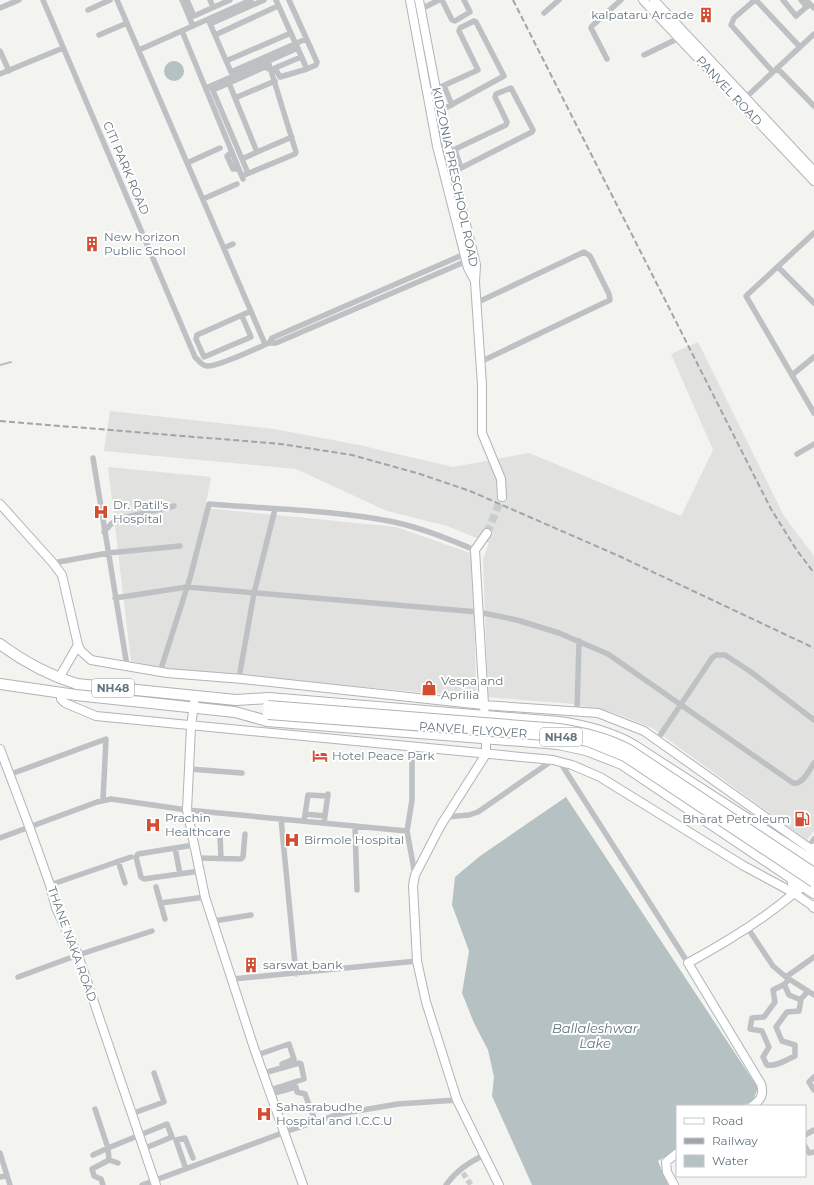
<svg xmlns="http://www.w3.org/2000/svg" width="814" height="1185" font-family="Montserrat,sans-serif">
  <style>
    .built { fill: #e1e2e0 }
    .water { fill: #b6c1c4 }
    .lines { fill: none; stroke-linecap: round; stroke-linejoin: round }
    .stream { stroke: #b6c1c4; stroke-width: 2 }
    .street-tunnel { stroke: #c8cdce; stroke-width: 5.5; stroke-dasharray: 5.5 3; stroke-linecap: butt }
    .secondary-tunnel { stroke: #c8cdce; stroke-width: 8; stroke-dasharray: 8 4; stroke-linecap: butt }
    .secondary-casing { stroke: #b0b5b8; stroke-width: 10 }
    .primary-casing { stroke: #b1b5b8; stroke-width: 11 }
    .highway-casing { stroke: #b0b4b6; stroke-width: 12 }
    .street { stroke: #bdc1c4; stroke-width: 5.5 }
    .secondary { stroke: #fff; stroke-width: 8 }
    .primary { stroke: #fff; stroke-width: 9 }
    .highway { stroke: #fff; stroke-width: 10 }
    .rail { stroke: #9fa5a9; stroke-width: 2; stroke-dasharray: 6 3; stroke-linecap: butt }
    .highway-bridge-casing { stroke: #b0b4b6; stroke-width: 12; stroke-linecap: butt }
    .highway-bridge { stroke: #fff; stroke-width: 10 }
    .labels { text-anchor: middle; stroke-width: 4; stroke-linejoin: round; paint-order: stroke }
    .shield { fill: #fff; stroke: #939ea5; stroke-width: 1 }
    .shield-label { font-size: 11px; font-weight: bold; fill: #65757e }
    .poi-label { font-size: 12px; fill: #65757e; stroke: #fff; text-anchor: start }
    .street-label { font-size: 12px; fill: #65757e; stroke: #fff }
    .water-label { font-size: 13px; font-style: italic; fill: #61767b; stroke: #fff }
  </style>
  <rect width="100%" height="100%" fill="#f3f3f0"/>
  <!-- built -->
  <path class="built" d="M698,342L784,516L814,556V831L807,840L652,728L617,714L574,704L488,697L483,559L489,543L447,526L387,511L296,469L104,451L110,411L274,429L359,445L453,467L529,453L681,516L713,450L671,354Z
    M108,467L211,477L205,508L396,527L473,554L476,697L168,670L131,661Z"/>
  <!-- water -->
  <path class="water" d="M164 71a10 10 0 1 1 20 0a10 10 0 1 1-20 0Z
    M566,797L758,1088L753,1100L743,1106H677V1149L658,1161L668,1185H532L492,1096L494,1077L488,1050L474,1023L462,993L469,951L452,905L455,877L480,856Z"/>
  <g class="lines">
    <!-- stream -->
    <path class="stream" d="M0,365L11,362"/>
    <!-- street-tunnel -->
    <path class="street-tunnel" d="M463,1173L471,1185"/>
    <!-- secondary-tunnel -->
    <path class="secondary-tunnel" d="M487,533L502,497"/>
    <!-- secondary casing -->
    <g class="secondary-casing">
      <path id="secondary" d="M410,0L437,146L468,268L475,281
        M419,0L447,147L476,265L475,282L482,385V433L501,479L502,497
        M643,0L814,181
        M654,0L814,171
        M0,504L53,563L62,575L78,645L81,651L91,660L167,673L243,679L483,705L598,713L644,731L812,850
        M59,678L78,645
        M61,693V699L65,703L96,716L553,760L572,765L600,777L744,866L794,893L814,907
        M195,696L191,727L187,810L205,897L254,1048L303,1185
        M485,722L475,550L487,533
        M486,733V754L441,825L415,875L413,886L417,961L426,1002L457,1100L499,1185
        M0,749L29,826L50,885L56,908L78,955L156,1185
        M752,1106C761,1100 764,1095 761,1084L688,963C725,943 763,920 794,893
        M674,1185L667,1172L666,1162L677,1153"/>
    </g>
    <!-- primary casing -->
    <g class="primary-casing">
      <path id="primary" d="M803,863L814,848
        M795,875L792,879L794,893L803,886L807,880"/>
    </g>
    <!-- highway casing -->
    <g class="highway-casing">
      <path id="highway" d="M0,644C24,662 49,675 77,684L236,700L269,698L559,722C586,726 610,732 633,745L814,862
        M0,684L76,695L235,712L267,721L558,744L586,750L622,764L814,893
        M814,907V906"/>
    </g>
    <!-- street -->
    <path class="street" d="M43,0L195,357C198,360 202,366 207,366C218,367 257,348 269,343H276L469,260
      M117,0L265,344
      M182,0L193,26
      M187,0L194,16L230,0
      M210,0L213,7
      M276,0L307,69L316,65L317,62L289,0
      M442,0L452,20L455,21L470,12L464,0
      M755,0L734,18L731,25L773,72
      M756,0L800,47
      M783,0L796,16L810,4
      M801,0L807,7
      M806,0L814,8
      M0,8L19,0
      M421,9L439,0
      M88,10L110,0
      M544,13L559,0
      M208,19L231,72L306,39
      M210,24L264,0
      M182,31L243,179
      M99,35L127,23
      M215,35L278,6
      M139,50L251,0
      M0,51L9,71
      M644,55L679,38
      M301,57L275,68L280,77L307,69
      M607,59L591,28L592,26L621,0
      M226,61L291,33
      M777,68L814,106
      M0,74L63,48
      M275,81L235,98L257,152L292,137
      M229,83L235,98
      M211,86L242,159
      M444,86L452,105
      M206,88L298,48
      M436,89L478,70L459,31L460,28L474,21L476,22L504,76L440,111
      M213,90L265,67L271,70
      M743,100L814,34
      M455,150L461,168
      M232,152L227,156L233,169H239
      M449,152L506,125L507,122L495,97L496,94L511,88L533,130L532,132L453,172
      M187,163L220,148
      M248,173L242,159L257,152
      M242,176L295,154L296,152L268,61
      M203,199L237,184
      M814,233L746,296L814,413
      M224,248L233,244
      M778,267L814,303
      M476,303L584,252L590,256L609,294L610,300L480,362
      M242,316L251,337L204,357L196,339L197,335L251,311
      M269,343L272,338L467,253
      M792,375L814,357
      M797,454L814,444
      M93,458L127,666
      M104,532L111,524L118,519L174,506
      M53,563L108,553L180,546
      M115,598L187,587L478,612L517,620L559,633L608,654L793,783C803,785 809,770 814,763
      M160,672L190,578L209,504C270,509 334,510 394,522C422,528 448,539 475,550
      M239,678L254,593L275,509
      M577,711L579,641
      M657,740L712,658L716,655H725L751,672L814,720
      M412,748V800L407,831L415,875
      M560,762L688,963
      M189,769L242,773
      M11,774L106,739L103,800
      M305,814L325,816
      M446,817L469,815L478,812L553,760
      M281,819L296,974
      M304,821L308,795L327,796
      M324,823L328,794
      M355,826L357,890
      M220,836L221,858
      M0,838L97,802L111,799L187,810L407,831
      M194,845L138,854L136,857L141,877L144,879L200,871
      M175,848L180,874
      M807,849L814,839
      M197,858L241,859L243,857L245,834
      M118,861L125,883
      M50,885L131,857
      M156,887L165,919
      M161,903L205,897
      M214,921L251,915
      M747,927L773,966L786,977L814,995
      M18,977L78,955L152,931
      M786,977L814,957
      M233,979L417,961
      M789,979L785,984L773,990L775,1002L764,1017L752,1018L750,1029L762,1031L769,1047L763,1057L767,1065C776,1067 786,1060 795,1056V1045L782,1041L776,1027L787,1012L799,1011L801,999L808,991
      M784,984L789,995L801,1000
      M257,1055L289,1044L294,1059L282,1064
      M264,1073L299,1063L301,1064L304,1079L270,1090
      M814,1077L809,1082L814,1090
      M271,1094L296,1087L297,1092L305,1094L315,1121
      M131,1114L164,1102L154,1073
      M805,1135L814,1130
      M805,1146L809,1153L814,1152
      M0,1153L10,1185
      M93,1155L108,1148L95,1109
      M109,1160L118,1163
      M186,1169L176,1140L185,1138L193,1158
      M0,1177L6,1176
      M103,1185L101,1179L94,1176L92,1169L109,1160L108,1148L167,1124L172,1137L143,1149
      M142,1185L285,1132L339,1114L398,1104L457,1100
      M446,1185C456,1171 468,1163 484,1155"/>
    <!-- secondary -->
    <use href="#secondary" class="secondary"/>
    <!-- primary -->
    <use href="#primary" class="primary"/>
    <!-- highway -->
    <use href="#highway" class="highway"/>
    <!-- rail -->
    <path class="rail" d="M513,0L771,509L796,549L814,573
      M0,421L281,444L352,455L420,474L470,491L619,556L814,648"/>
    <!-- highway-bridge casing -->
    <g class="highway-bridge-casing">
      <path id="highway-bridge" d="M268,706L559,729C584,733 607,738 629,750L814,873
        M268,714L558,736L588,741L625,756L814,882"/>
    </g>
    <!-- highway-bridge -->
    <use href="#highway-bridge" class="highway-bridge"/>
  </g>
  <!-- icons -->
  <defs>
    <g id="building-bare" transform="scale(1.2)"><path d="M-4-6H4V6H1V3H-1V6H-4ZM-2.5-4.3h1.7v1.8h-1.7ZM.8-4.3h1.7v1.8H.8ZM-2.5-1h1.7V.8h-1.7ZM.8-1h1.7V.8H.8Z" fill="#d24d31" stroke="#fff" stroke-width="2.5" paint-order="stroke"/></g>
    <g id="hospital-bare" transform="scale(1.2)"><path d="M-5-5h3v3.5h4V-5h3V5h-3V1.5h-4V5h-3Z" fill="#d24d31" stroke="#fff" stroke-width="2.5" paint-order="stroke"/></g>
    <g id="shop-bare" transform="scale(1.2)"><path d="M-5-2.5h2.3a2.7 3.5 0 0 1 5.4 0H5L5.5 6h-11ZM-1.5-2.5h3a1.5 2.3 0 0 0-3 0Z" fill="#d24d31" stroke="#fff" stroke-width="2.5" paint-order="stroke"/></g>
    <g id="hotel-bare" transform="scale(1.2)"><path d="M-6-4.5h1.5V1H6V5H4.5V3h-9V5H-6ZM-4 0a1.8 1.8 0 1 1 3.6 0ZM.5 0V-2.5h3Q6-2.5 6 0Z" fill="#d24d31" stroke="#fff" stroke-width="2.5" paint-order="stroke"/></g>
    <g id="fuel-bare" transform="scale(1.2)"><path d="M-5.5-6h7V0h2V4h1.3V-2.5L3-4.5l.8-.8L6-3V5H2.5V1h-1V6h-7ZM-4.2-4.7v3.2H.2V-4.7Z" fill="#d24d31" stroke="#fff" stroke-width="2.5" paint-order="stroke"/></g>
  </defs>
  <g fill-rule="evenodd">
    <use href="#building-bare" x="706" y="15"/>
    <use href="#building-bare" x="92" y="244"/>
    <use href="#hospital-bare" x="101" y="512"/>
    <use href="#shop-bare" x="429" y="688"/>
    <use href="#hotel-bare" x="320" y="756"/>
    <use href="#fuel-bare" x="802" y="819"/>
    <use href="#hospital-bare" x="153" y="825"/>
    <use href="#hospital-bare" x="292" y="840"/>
    <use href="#building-bare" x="251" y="965"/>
    <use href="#hospital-bare" x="264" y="1114"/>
  </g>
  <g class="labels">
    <!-- shield labels -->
    <g class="shield">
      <rect x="92" y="679" width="42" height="18" rx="3"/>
      <rect x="540" y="728" width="42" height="18" rx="3"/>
    </g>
    <g class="shield-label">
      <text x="113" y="692">NH48</text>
      <text x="561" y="741">NH48</text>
    </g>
    <!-- poi labels -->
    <g class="poi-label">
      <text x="694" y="19" text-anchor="end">kalpataru Arcade</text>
      <text x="104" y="241">New horizon<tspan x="104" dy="14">Public School</tspan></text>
      <text x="113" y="509">Dr. Patil's<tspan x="113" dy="14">Hospital</tspan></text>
      <text x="441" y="685">Vespa and<tspan x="441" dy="14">Aprilia</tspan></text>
      <text x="332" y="760">Hotel Peace Park</text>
      <text x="165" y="822">Prachin<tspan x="165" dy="14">Healthcare</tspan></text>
      <text x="790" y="823" text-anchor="end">Bharat Petroleum</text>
      <text x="304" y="844">Birmole Hospital</text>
      <text x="263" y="969">sarswat bank</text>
      <text x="276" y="1111">Sahasrabudhe<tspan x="276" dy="14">Hospital and I.C.C.U</tspan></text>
    </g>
    <!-- street labels -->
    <g class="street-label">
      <text transform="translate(729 91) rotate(47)" y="4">PANVEL ROAD</text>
      <text transform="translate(126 168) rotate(67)" y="4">CITI PARK ROAD</text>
      <text transform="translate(455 177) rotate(78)" y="4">KIDZONIA PRESCHOOL ROAD</text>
      <text transform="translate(473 730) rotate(4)" y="4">PANVEL FLYOVER</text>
      <text transform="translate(72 944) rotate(70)" y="4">THANE NAKA ROAD</text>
    </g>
    <!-- water labels -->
    <g class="water-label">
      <text x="595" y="1033">Ballaleshwar<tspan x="595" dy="15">Lake</tspan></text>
    </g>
  </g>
  <!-- legend -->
  <rect x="676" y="1105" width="130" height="72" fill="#ffffff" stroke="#c1c8cb"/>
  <rect x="684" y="1118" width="20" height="6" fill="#ffffff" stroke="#c1c8cb"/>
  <text x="712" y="1125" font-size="12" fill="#65757e">Road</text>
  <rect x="684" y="1138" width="20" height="6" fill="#9fa5a9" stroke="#c1c8cb"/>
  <text x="712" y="1145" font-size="12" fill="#65757e">Railway</text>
  <rect x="684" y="1155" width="20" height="12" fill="#b6c1c4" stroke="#c1c8cb"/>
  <text x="712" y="1165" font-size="12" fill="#65757e">Water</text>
</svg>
